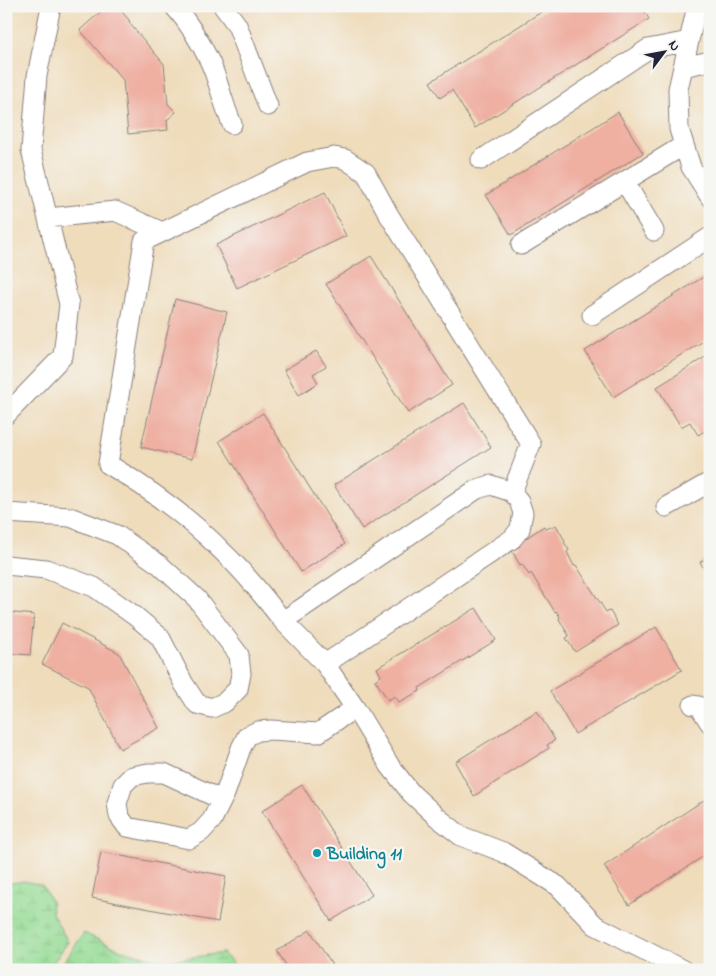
<svg xmlns="http://www.w3.org/2000/svg" width="716" height="976" font-family="'Indie Flower',sans-serif">
  <style>
    .wetland { fill: url(#wetland-marsh); stroke: #5c7f68 }
    .building { fill: #efafa1 }
    .lines { fill: none; stroke-linecap: round; stroke-linejoin: round }
    .minor-casing { stroke: #887f7b; stroke-width: 21 }
    .minor { stroke: #fff; stroke-width: 19 }
    .culture-dot { fill: #0f9aa8; stroke: #f6f6f2; stroke-width: 2 }
    .labels { text-anchor: middle; stroke-width: 4.5; stroke-linejoin: round; paint-order: stroke }
    .culture-label { font-size: 18px; font-weight: bold; fill: #0d838f; stroke: #f6f6f2; text-anchor: start }
  </style>
  <defs>
    <pattern id="wetland-marsh" width="20" height="14" patternUnits="userSpaceOnUse" patternTransform="scale(1.25)"><rect width="20" height="14" fill="#96dc95"/><path d="M1 5h8M5 5V1M11 12h8M15 12V8" fill="none" stroke="#81bc81"/></pattern>
  </defs>
  <rect width="100%" height="100%" fill="#f6f6f2"/>
  <filter id="ink" filterUnits="userSpaceOnUse"><feTurbulence type="fractalNoise" baseFrequency=".02" numOctaves="2"/><feDisplacementMap in="SourceGraphic" scale="10" xChannelSelector="R" yChannelSelector="G"/><feConvolveMatrix kernelMatrix="1 2 1 2 8 2 1 2 1" color-interpolation-filters="sRGB"/></filter>
  <filter id="wash" filterUnits="userSpaceOnUse"><feTurbulence type="fractalNoise" baseFrequency=".0096" numOctaves="4" result="noise"/><feDisplacementMap in="SourceGraphic" scale="20" xChannelSelector="R" yChannelSelector="G"/><feGaussianBlur stdDeviation="1.12" result="paint"/><feColorMatrix in="noise" values="0 0 0 0 0 0 0 0 0 0 0 0 0 0 0 0 0 1.4 0 .05"/><feComposite in="paint" operator="in"/></filter>
  <g filter="url(#wash)">
    <rect width="100%" height="100%" fill="#efdcbb"/>
    <!-- wetland -->
    <path class="wetland" d="M24,881L42,885L51,901L52,913L68,942L48,970H6V884Z
      M84,933L121,950L164,961L223,953L239,970H58Z"/>
    <g id="blocks">
      <!-- building -->
      <path class="building" d="M107,6H117L129,20L130,24L164,64L168,104L176,112L167,120L168,130L128,134L123,80L80,30Z
        M551,6H641L649,19L475,128L452,90L440,98L430,82Z
        M6,57L11,60L6,68Z
        M618,112L643,153L511,235L486,195Z
        M325,192L346,236L237,288L216,245Z
        M371,256L452,385L408,413L326,284Z
        M705,276L710,284V337L613,397L585,351Z
        M175,299L227,312L192,459L141,447Z
        M316,351L326,366L313,374L318,383L299,395L284,370Z
        M710,354V428L698,435L690,422L681,427L657,387Z
        M464,403L491,447L362,529L334,485Z
        M263,413L345,544L301,572L219,441Z
        M556,525L565,541L564,542L569,550L567,552L574,566L576,565L606,612L610,611L618,625L575,652L566,638L569,636L559,619L560,617L556,611L555,612L531,573L529,575L522,564L520,565L512,551L520,546L519,543L544,526L546,529Z
        M710,556V578L700,562Z
        M476,608L496,640L419,688L420,691L399,702L395,696L388,700L375,680L381,676L377,668Z
        M6,612L34,615L30,655L6,653Z
        M62,623L119,653L159,728L120,749L88,687L42,664Z
        M656,627L682,670L575,734L550,691Z
        M537,711L555,740L547,745L549,748L474,796L455,762Z
        M302,785L372,895L331,921L262,811Z
        M704,800L710,809V852L629,905L604,866Z
        M101,852L226,876L218,922L92,898Z
        M310,930L335,970H289L277,951Z"/>
    </g>
  </g>
  <g filter="url(#ink)">
    <use href="#blocks" fill-opacity="0" stroke="#887f7b" stroke-width="1"/>
    <g class="lines">
      <!-- minor casing -->
      <g class="minor-casing">
        <path id="minor" d="M174,6C189,23 200,41 210,62C219,82 223,104 232,124
          M223,6L237,25L268,106
          M697,6L678,89L679,129L691,167L710,197
          M683,67L710,61
          M481,160L648,49L689,41
          M625,182L654,231
          M48,218L115,211L162,232
          M521,245L684,145
          M592,315L710,237
          M6,415L63,356L69,304L31,150L37,76L51,6
          M512,492L531,444L389,215L366,173L345,159L334,157L307,162L144,241L108,464C149,489 189,517 223,552C245,573 264,597 283,621L477,489L491,485L512,492L519,501L523,513L520,529L512,539L325,664L355,708L390,766L411,793L437,817L461,836L503,852L558,886L595,925L683,970
          M666,507L710,482
          M6,513L70,517L117,535L160,565L197,599L239,655L241,674L238,689L225,702L212,708L197,704L184,684L160,637L135,616L94,587L46,569L6,565
          M283,621L325,664
          M693,705L699,706L710,723
          M222,800L164,773H148L132,776L123,785L117,803L119,816L127,827L189,839L201,832L212,820L225,794L241,748L247,736L258,731L271,730L318,733L355,708"/>
      </g>
      <!-- minor -->
      <use href="#minor" class="minor"/>
    </g>
  </g>
  <!-- markers -->
  <circle class="culture-dot" cx="317" cy="853" r="5"/>
  <g class="labels">
    <!-- culture labels -->
    <g class="culture-label">
      <text x="327" y="859">Building 11</text>
    </g>
  </g>
  <!-- margin -->
  <rect width="716" height="976" fill="none" stroke="#f6f6f2" stroke-width="25"/>
  <!-- north arrow -->
  <g transform="translate(664 52) rotate(58)" stroke="#f6f6f2" stroke-width="4" paint-order="stroke">
  <path d="M0-4L9 19L0 12L-9 19Z" fill="#22223b"/>
  <text y="-8" font-size="14" font-weight="bold" text-anchor="middle" fill="#22223b">N</text>
  </g>
</svg>
